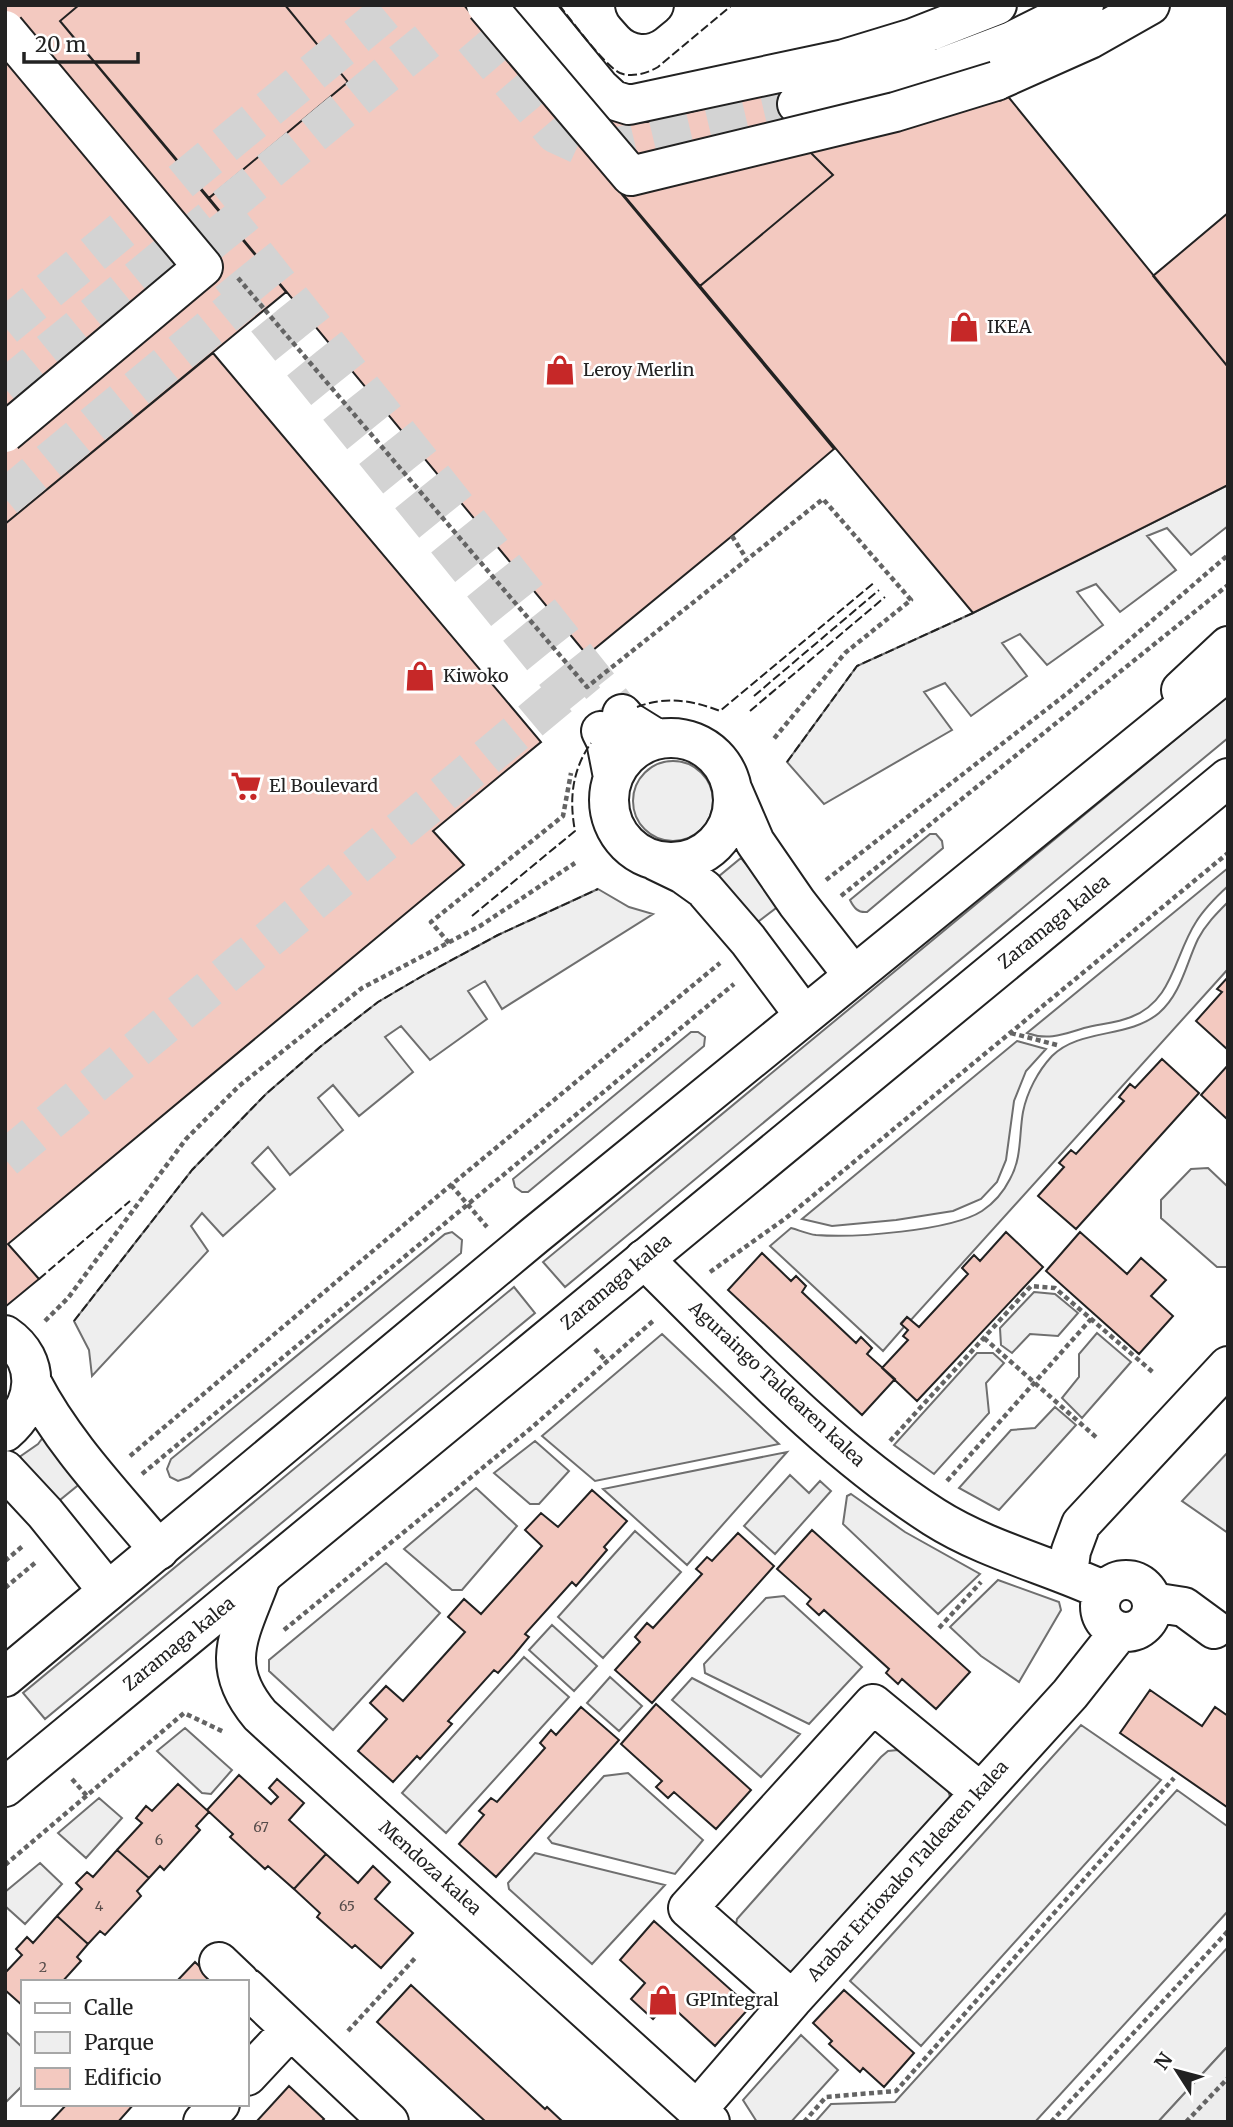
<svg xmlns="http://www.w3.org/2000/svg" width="1233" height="2127" font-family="Merriweather,serif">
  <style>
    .green { fill: #eee; stroke: #6f6f6f; stroke-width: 2 }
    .parking { fill: #ededed; stroke: #6f6f6f; stroke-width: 2 }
    .building { fill: #f3c9c0; stroke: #222; stroke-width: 2 }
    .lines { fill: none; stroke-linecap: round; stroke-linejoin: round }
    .minor-tunnel { stroke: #d3d3d3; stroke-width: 38; stroke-dasharray: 38 19; stroke-linecap: butt }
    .minor-casing { stroke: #222; stroke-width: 42 }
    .major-casing { stroke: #222; stroke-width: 42 }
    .path { stroke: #646464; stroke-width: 4.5; stroke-dasharray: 5 3.5; stroke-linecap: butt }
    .minor { stroke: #fff; stroke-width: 38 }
    .major { stroke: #fff; stroke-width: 38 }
    .minor-bridge-casing { stroke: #222; stroke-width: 42; stroke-linecap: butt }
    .path-bridge { stroke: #646464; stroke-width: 4.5; stroke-dasharray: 5 3.5; stroke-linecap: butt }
    .minor-bridge { stroke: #fff; stroke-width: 38 }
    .fence { stroke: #222; stroke-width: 2; stroke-dasharray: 9 3.5; stroke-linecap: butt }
    .labels { text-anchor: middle; stroke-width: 5; stroke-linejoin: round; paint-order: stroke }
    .number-label { font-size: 14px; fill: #564c4a }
    .poi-label { font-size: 18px; fill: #222; stroke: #fff; text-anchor: start }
    .street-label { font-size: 18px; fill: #222; stroke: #fff }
  </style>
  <rect width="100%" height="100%" fill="#fff"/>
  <!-- green -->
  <path class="green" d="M1226,486L1228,489V526L1191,555L1167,528L1147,536L1176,570L1120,612L1096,584L1077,592L1103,625L1047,665L1020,634L1002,643L1027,676L971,716L945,683L924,692L952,730L824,804L787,762L857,666L973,613Z
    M1228,696V738L565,1287L543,1262Z
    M633 801a40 40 0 1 1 80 0a40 40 0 1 1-80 0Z
    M930,834H936L942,841L943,848L867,912C858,913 854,908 850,900Z
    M741,858L780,905L755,924L718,877Z
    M1228,868V886C1216,897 1204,909 1196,922C1174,956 1173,1001 1131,1017C1117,1023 1099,1024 1084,1028C1064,1034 1048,1041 1027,1033Z
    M598,889L629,907L653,914L502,1009L485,981L468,991L487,1019L430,1060L401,1026L385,1037L413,1072L359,1116L333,1085L318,1098L343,1130L290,1175L268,1147L252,1163L275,1189L223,1236L202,1213L191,1226L208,1251L92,1376L89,1350L74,1321L192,1170L266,1094L320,1047L378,1002L424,975L498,935Z
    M1228,902V969L911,1320L907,1317L901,1323L904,1327L883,1351L770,1246L791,1228C799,1230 807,1234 816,1235C853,1238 951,1231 982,1211C994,1203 1004,1191 1010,1179C1022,1158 1019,1134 1023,1112C1027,1092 1038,1071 1052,1056C1080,1028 1128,1039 1159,1013C1181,994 1186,964 1198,939C1206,924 1216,914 1228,902Z
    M691,1032H698L705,1037L704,1046L528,1192H522L515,1187L513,1179Z
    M1017,1041L1046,1049L1026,1071L1014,1101L1006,1160L997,1182L981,1199L953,1211L896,1220L832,1226L802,1219Z
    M1208,1168L1228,1187V1267H1217L1161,1218V1200L1191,1169Z
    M452,1232L462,1240L461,1253L189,1477L178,1481L170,1477L167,1469L171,1459L445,1234Z
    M514,1287L535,1313L45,1719L23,1693Z
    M1034,1292L1055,1294L1078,1313L1058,1336L1030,1334L1012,1353L1001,1345L1000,1328Z
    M1097,1333L1131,1362L1082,1418L1062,1398L1079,1377V1354Z
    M662,1334L779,1444L595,1481L542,1436Z
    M977,1353H993L1004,1363L986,1383L989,1413L934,1474L894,1445Z
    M1055,1407L1076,1425L999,1510L959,1488L1011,1430L1035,1428Z
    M44,1436L82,1482L55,1504L18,1458L38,1444Z
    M535,1441L569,1471L539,1504H530L494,1473Z
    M787,1452L687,1565L603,1489Z
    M1228,1452V1533L1182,1501Z
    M790,1475L809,1493L820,1481L831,1491L775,1554L744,1526Z
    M476,1488L517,1526L462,1590H452L404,1549Z
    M851,1494L905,1532L980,1574L938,1614L843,1524L847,1496Z
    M635,1531L681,1572L603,1658L558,1617Z
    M386,1563L440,1613L333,1730L269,1671V1660Z
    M998,1580L1059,1602L1061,1610L1019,1682L981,1656L950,1627Z
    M784,1596L862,1667L809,1724L705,1673L704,1664L766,1598Z
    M552,1625L597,1666L574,1691L529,1650Z
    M524,1657L569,1697L446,1833L402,1793Z
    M610,1677L642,1706L619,1731L587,1703Z
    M692,1678L800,1734L761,1777L672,1700Z
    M1081,1725L1161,1780L921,2046L850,1981Z
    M185,1728L232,1770L211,1794L202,1793L157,1751Z
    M898,1750L948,1790L950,1797L947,1806L790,1977L735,1930L737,1919L881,1757L888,1751Z
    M628,1773L703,1840L675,1874L552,1843L548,1838L604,1776Z
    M1177,1790L1227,1826L1228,1911L1035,2122H815L831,2104L895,2102Z
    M99,1798L122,1818L86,1858L58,1833Z
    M535,1853L665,1885L592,1964L509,1889L508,1883Z
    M40,1863L62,1884L25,1924L5,1906V1892Z
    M1228,1947V2046L1158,2122H1066Z
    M5,2031L23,2048V2085L5,2103Z
    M801,2035L838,2070L791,2122H757L743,2100Z"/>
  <!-- parking -->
  <path class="parking" d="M1228,2046V2122H1158Z"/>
  <!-- building -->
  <path class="building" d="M5,5H79L60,21L286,292L5,524Z
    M79,5H285L348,82L209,198L60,21Z
    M285,5H464L834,449L732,536L587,655L209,198L348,82Z
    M464,5H505L607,118L622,123L647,122L793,88L805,147L833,175L700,286Z
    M1006,94L1228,367V485L973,613L700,286L833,175L805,147Z
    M1228,213V367L1153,276Z
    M213,353L541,742L433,831L464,865L8,1244L39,1279L5,1307V524Z
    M1228,977V1050L1196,1021L1222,992L1217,989Z
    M1162,1059L1199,1093L1076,1229L1038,1196L1064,1167L1059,1163L1071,1150L1076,1154L1124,1101L1119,1097L1130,1084L1135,1088Z
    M1228,1065V1120L1201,1095Z
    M1006,1232L1043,1267L917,1401L882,1368L908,1340L903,1336L908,1330L901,1324L907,1317L919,1327L968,1274L962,1268L974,1255L980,1261Z
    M1080,1232L1127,1274L1141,1258L1166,1280L1151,1296L1173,1316L1139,1354L1046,1271Z
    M762,1253L791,1281L796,1276L806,1286L802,1292L856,1343L861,1337L872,1348L867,1354L895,1379L862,1415L728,1290Z
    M592,1490L627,1521L604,1547L607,1550L576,1586L572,1582L525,1634L529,1637L514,1655L498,1673L494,1670L448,1721L452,1724L420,1759L417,1756L393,1782L358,1751L387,1719L370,1703L386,1686L403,1701L465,1632L448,1617L464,1599L481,1614L542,1546L525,1530L541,1513L558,1527Z
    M812,1530L970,1672L936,1709L902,1679L898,1684L886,1673L889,1669L824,1610L819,1615L807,1604L811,1599L777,1569Z
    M738,1533L774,1566L652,1703L615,1670L640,1642L635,1637L647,1623L653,1628L702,1574L696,1569L707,1557L712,1561Z
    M1150,1690L1202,1726L1215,1707L1228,1716L1227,1807L1120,1733Z
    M656,1704L751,1790L716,1829L674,1792L668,1798L656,1787L662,1781L621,1744Z
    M581,1707L619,1740L496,1877L459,1844L484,1815L479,1811L491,1798L497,1802L545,1748L540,1743L551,1730L556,1735Z
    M239,1775L271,1804L278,1797L269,1788L277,1779L304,1803L289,1820L326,1854L294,1889L268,1866L265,1869L230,1837L233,1834L207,1810Z
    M178,1784L209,1812L196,1826L200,1830L164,1870L160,1866L149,1878L117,1850L142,1823L136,1818L146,1806L152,1811Z
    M117,1850L149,1878L137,1891L141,1896L105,1935L100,1931L88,1944L57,1916L82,1889L76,1883L87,1872L93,1877Z
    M326,1854L358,1883L373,1866L390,1882L375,1899L413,1933L381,1968L355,1945L352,1948L317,1917L320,1913L294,1889Z
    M57,1916L88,1944L77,1957L81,1961L62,1982H23V2006L5,1990V1973L22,1955L16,1949L27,1937L33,1943Z
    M654,1921L750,2007L715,2046L668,2003L653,2019L631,1999L645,1983L620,1960Z
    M195,1962L216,1982H176Z
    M411,1985L545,2109L547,2107L563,2122H486L377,2022Z
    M844,1990L914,2053L884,2087L863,2068L860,2072L829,2044L832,2041L813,2023Z
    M289,2086L324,2119L321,2122H256Z
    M67,2104H134L118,2122H50Z"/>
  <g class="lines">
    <!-- minor-tunnel -->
    <path class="minor-tunnel" d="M473,38L555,134L581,146L614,147L797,104
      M220,210L622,714
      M194,231L584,710
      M5,327L392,7
      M5,388L427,41
      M5,498L268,280
      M5,1159L588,673"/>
    <!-- minor casing -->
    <g class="minor-casing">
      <path id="minor" d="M532,5L600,88L613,100L629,105L844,59L913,38L997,5
        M635,5L643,14L654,5
        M996,81L1090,39L1150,5
        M797,104L930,72L1012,41L1084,5
        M1181,690L1228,646
        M622,714L628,721L657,739
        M601,731L606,741L613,777
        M609 800a62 62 0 1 1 124 0a62 62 0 1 1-124 0Z
        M733,791L755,842L797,903L853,975
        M656,861L683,874L704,889L748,940L804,1015
        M644,1259C736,1349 825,1447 934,1517C986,1550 1049,1565 1105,1591
        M5,1335C43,1361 37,1405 5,1432
        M32,1383C64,1445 115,1497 159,1550
        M5,1470L45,1513L108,1591
        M1068,1574L1071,1551L1081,1524L1228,1366
        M261,1577C241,1632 217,1664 260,1715L710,2122
        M1100 1606a26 26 0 1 1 52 0a26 26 0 1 1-52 0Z
        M1152,1602L1184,1607L1214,1629
        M219,1962L240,1982
        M247,1988L389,2122
        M792,2000L688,1908L873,1704L980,1792
        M247,2076L290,2030
        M697,2110L792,2000L1070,1694L1119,1632
        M203,2122L220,2104"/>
    </g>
    <!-- major casing -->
    <g class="major-casing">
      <path id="major" d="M5,1677L534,1236L1228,671
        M5,1787L1228,778"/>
    </g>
    <!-- path -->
    <path class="path" d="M265,310L587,687L823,499L911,600L845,653L772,741
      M732,536L746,558
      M826,880L1069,692L1228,555
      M841,896L1228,585
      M449,943L431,922L563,816L571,773
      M1011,1033L1057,1045
      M451,1185L487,1227
      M710,1272L786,1218L1228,853
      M45,1321L68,1298L186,1139L239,1086L362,988L480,926L575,863
      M984,1338L1097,1438
      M595,1349L607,1362
      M890,1441L1031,1286L1055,1288L1155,1374
      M130,1456L451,1185L720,963
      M142,1474L734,984
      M947,1481L1091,1319
      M5,1561L24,1545
      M5,1588L36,1562
      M939,1628L981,1582
      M284,1630L530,1429L653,1321
      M72,1779L87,1796
      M5,1865L184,1713L224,1732
      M348,2031L416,1957
      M804,2122L826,2097L896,2091L1174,1778
      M1051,2122L1228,1931
      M1186,2122L1228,2078"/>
    <!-- minor -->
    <use href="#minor" class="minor"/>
    <!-- major -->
    <use href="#major" class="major"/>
    <!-- minor-bridge casing -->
    <g class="minor-bridge-casing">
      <path id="minor-bridge" d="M486,5L631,176L895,112L996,81
        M5,30L203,267L5,433"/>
    </g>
    <!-- path-bridge -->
    <path class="path-bridge" d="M238,278L265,310"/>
    <!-- minor-bridge -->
    <use href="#minor-bridge" class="minor-bridge"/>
    <!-- fence -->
    <path class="fence" d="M559,5C572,21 604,65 620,73C632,78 648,73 658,67L732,5
      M754,696L879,590
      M637,707C665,696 692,700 720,711L875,582
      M750,711L885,597
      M787,762L857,666L973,613
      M472,916L575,831C569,799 572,770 591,743
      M39,1279L130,1201
      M74,1321L192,1170L266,1094L320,1047L378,1002L424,975L498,935L598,889"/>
  </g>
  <!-- icons -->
  <defs>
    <g id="shop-bare" transform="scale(2.415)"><path d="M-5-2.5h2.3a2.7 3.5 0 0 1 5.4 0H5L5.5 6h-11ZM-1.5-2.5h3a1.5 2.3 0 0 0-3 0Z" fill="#c62828" stroke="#fff" stroke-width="2.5" paint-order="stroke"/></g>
    <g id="supermarket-bare" transform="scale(2.415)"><path d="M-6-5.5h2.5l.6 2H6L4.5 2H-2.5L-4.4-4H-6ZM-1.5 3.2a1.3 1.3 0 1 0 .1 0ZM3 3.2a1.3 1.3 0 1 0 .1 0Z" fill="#c62828" stroke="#fff" stroke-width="2.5" paint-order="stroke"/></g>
  </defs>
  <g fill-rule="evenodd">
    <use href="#shop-bare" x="964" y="327"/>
    <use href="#shop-bare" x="560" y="370"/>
    <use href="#shop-bare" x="420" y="676"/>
    <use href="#supermarket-bare" x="246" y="786"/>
    <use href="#shop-bare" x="663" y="2000"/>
  </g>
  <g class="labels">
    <!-- number labels -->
    <g class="number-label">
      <text x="261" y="1832">67</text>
      <text x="159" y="1845">6</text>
      <text x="99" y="1911">4</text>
      <text x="347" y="1911">65</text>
      <text x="43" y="1972">2</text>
    </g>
    <!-- poi labels -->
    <g class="poi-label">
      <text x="987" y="333">IKEA</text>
      <text x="583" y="376">Leroy Merlin</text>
      <text x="443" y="682">Kiwoko</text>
      <text x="269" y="792">El Boulevard</text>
      <text x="686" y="2006">GPIntegral</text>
    </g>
    <!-- street labels -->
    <g class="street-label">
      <text transform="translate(1054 922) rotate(-39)" y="6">Zaramaga kalea</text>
      <text transform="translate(616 1282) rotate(-40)" y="6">Zaramaga kalea</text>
      <text transform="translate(777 1384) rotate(43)" y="6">Aguraingo Taldearen kalea</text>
      <text transform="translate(179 1644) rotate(-39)" y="6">Zaramaga kalea</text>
      <text transform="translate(430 1868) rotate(42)" y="6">Mendoza kalea</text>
      <text transform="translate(908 1871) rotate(-48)" y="6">Arabar Errioxako Taldearen kalea</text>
    </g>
  </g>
  <!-- border -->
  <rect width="1233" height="2127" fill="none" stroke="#222222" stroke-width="14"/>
  <!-- legend -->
  <rect x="21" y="1980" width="228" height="126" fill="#ffffff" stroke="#a7a7a7" stroke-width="2"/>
  <rect x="35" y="2003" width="35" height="10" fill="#ffffff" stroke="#a7a7a7" stroke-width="2"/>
  <text x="84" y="2015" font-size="21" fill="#222222">Calle</text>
  <rect x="35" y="2032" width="35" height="21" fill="#eeeeee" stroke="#a7a7a7" stroke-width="2"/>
  <text x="84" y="2050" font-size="21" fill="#222222">Parque</text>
  <rect x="35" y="2068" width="35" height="21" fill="#f3c9c0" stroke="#a7a7a7" stroke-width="2"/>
  <text x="84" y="2085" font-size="21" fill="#222222">Edificio</text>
  <!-- north arrow -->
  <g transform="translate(1177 2071) rotate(306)" stroke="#ffffff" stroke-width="5" paint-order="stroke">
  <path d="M0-5L12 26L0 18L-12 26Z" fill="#222222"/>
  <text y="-10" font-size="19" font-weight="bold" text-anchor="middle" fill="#222222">N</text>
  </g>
  <!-- scale -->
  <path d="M24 52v10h114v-10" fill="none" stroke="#222222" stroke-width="3.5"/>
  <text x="35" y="52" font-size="21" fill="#222222" stroke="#ffffff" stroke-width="5" paint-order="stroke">20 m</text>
</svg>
